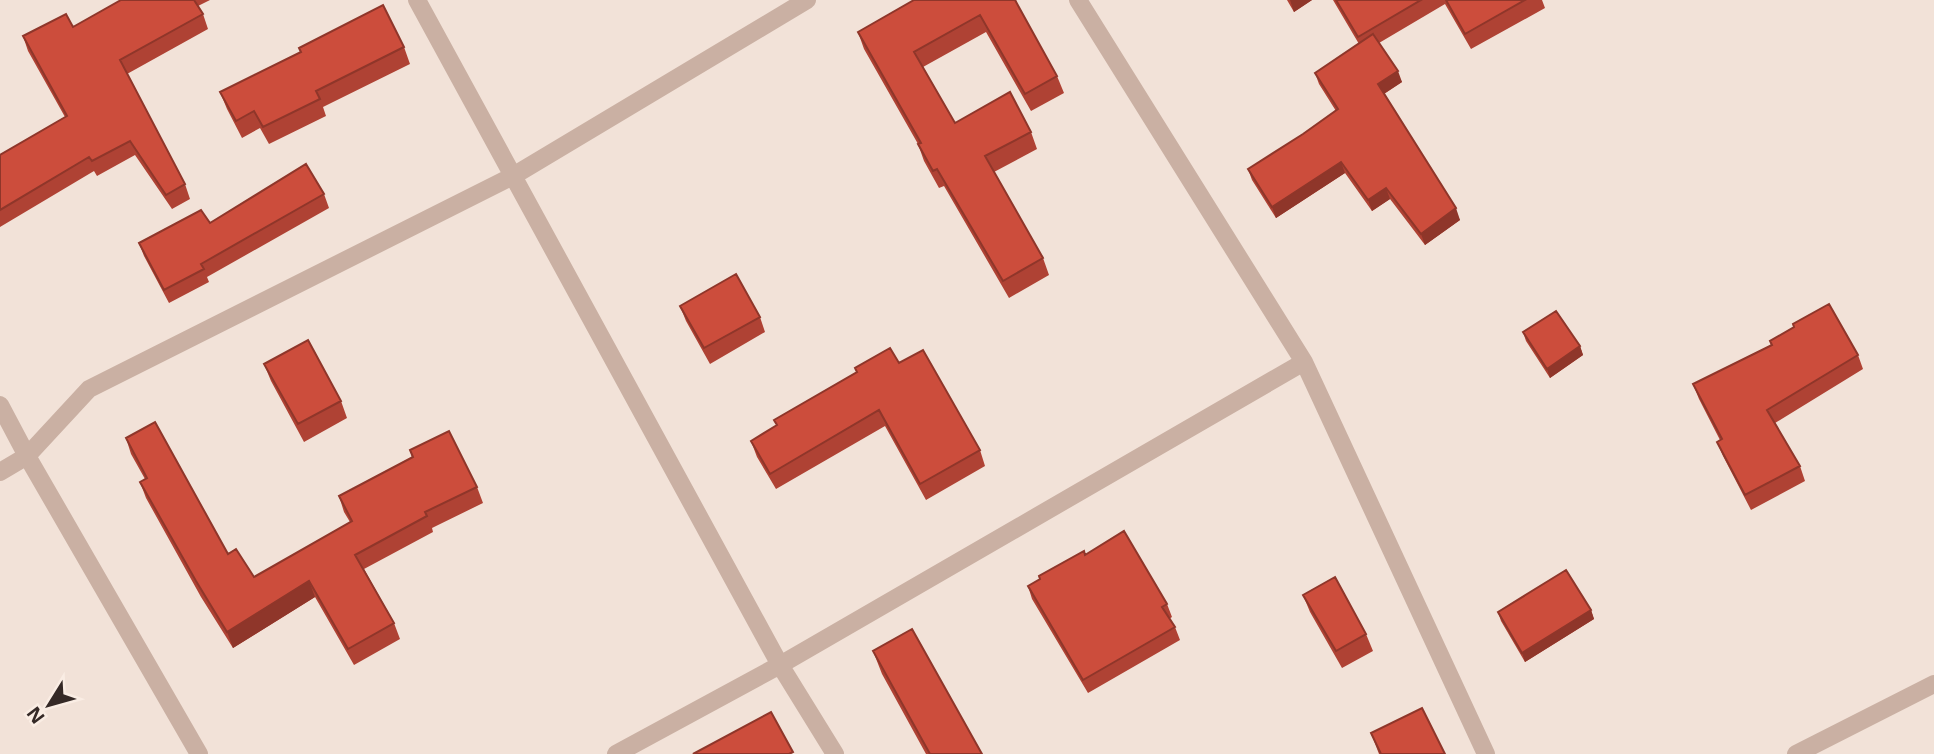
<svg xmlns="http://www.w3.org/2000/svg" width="1934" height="754" font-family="'Noto Sans',sans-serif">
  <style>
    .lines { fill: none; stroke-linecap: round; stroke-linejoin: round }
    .minor { stroke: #cab0a3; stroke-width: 18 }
    .wall { fill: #af4234 }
    .shaded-wall { fill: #8f362a }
    .building { fill: #cc4d3c; stroke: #8f362a; stroke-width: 2 }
  </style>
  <rect width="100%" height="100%" fill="#f2e2d8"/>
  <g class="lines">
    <!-- minor -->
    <path class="minor" d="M417,0L780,665L835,754
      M1078,0L1304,362L1486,754
      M0,405L27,456L199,754
      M0,472L27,456L89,389L513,176L807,0
      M616,754L780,665L1304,362
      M1796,754L1934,684"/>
  </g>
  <!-- wall -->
  <path class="wall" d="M121,0H210L198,6L203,14L208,29L127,74L185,184L190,199L172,209L135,155L97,176L94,171L0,227V155L65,117L28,51L23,36L73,27Z
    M914,0H1016L1019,8L1057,76L1064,93L1031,111L986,32L923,67L955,123L1031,132L1037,149L994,172L1043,258L1049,275L1009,298L944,186L939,188L924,161L918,144L864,49L858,32Z
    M1287,0H1312L1294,12Z
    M1333,0H1542L1545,8L1471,49L1445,4L1379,43L1402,82L1384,94L1460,220L1425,245L1390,199L1372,211L1345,173L1276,218L1252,180L1248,169L1303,134L1336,111L1319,84L1315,73L1359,44Z
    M404,47L410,64L323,107L326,116L269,144L260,128L242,138L227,109L220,92L301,52L299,48Z
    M324,194L329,208L207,277L209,282L169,303L144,256L139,243L210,223Z
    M680,306L760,317L765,332L710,364L686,321Z
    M1523,332L1580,346L1583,355L1550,378L1526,341Z
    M1770,341L1858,355L1863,369L1775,423L1800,466L1805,481L1751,510L1723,456L1717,442L1720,440L1699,399L1693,384L1771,345Z
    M899,363L980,450L985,466L926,500L885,426L776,489L757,457L751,441L777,426L774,420L857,372L855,368Z
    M264,364L341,401L347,418L304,442L271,381Z
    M126,438L228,554L254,577L350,522L344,512L339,496L412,457L410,450L477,487L483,503L432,528L433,532L364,569L394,623L400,639L354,665L315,597L233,648L201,597L146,498L140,482L145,479L131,454Z
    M1085,555L1167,604L1172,617L1169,619L1175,627L1180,640L1088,693L1032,599L1028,586Z
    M1303,595L1366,634L1373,651L1342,668L1310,612Z
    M1591,610L1594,619L1525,662L1501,621L1498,612Z
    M873,651L982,754H926L882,674Z
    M1371,733L1445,754H1379Z"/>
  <!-- shaded-wall -->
  <path class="shaded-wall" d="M1290,0H1312L1294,12Z
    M1398,71L1402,82L1382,95L1378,84Z
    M1341,162L1345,173L1276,218L1272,207Z
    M1386,188L1390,199L1372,211L1368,200Z
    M1456,208L1460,220L1425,245L1421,234Z
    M1580,346L1583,355L1550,378L1547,369Z
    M309,581L315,597L233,648L227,632Z
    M1591,610L1594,619L1525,662L1522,653Z"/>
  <!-- building -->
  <path class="building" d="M121,0H194L203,14L120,60L185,184L166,195L130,141L92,161L89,157L0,210V155L67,116L23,36L66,14L73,27Z
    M914,0H1015L1057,76L1025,94L980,15L914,52L955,123L1010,92L1031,132L985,156L1043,258L1003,281L937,169L933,171L918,144L921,143L858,32Z
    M1336,0H1421L1358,37Z
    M1446,0H1525L1465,34Z
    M383,5L404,47L316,91L320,99L263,127L254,111L236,121L220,92L301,52L299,48Z
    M1373,34L1398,71L1378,84L1456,208L1421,234L1386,188L1368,200L1341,162L1272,207L1248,169L1303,134L1338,109L1315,73Z
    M306,164L324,194L201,264L204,269L164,290L139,243L201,210L210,223Z
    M736,274L760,317L704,348L680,306Z
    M1829,304L1858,355L1767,410L1800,466L1745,495L1717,442L1722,439L1693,384L1772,345L1770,341L1794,327L1793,324Z
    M1556,311L1580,346L1547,369L1523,332Z
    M308,340L341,401L298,424L264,364Z
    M890,348L899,363L923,350L980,450L920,484L879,410L770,474L751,441L777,425L774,420L857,372L855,368Z
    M155,422L228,554L236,549L254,577L352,521L339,496L413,457L410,450L449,431L477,487L425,512L427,516L355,555L394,623L348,649L309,581L227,632L196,581L140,482L147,478L126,438Z
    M1124,531L1167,604L1162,607L1175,627L1083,680L1028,586L1040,579L1039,576L1084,551L1085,555Z
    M1566,570L1591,610L1522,653L1498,612Z
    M1335,577L1366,634L1336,651L1303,595Z
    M912,629L982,754H930L873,651Z
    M1422,708L1445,754H1381L1371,733Z
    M771,712L793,752L789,754H693Z"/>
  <!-- north arrow -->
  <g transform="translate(49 705) rotate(233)" stroke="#faede4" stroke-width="5" paint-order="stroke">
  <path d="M0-5L12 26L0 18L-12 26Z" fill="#352926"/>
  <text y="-10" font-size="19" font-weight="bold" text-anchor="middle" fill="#352926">N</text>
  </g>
</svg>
